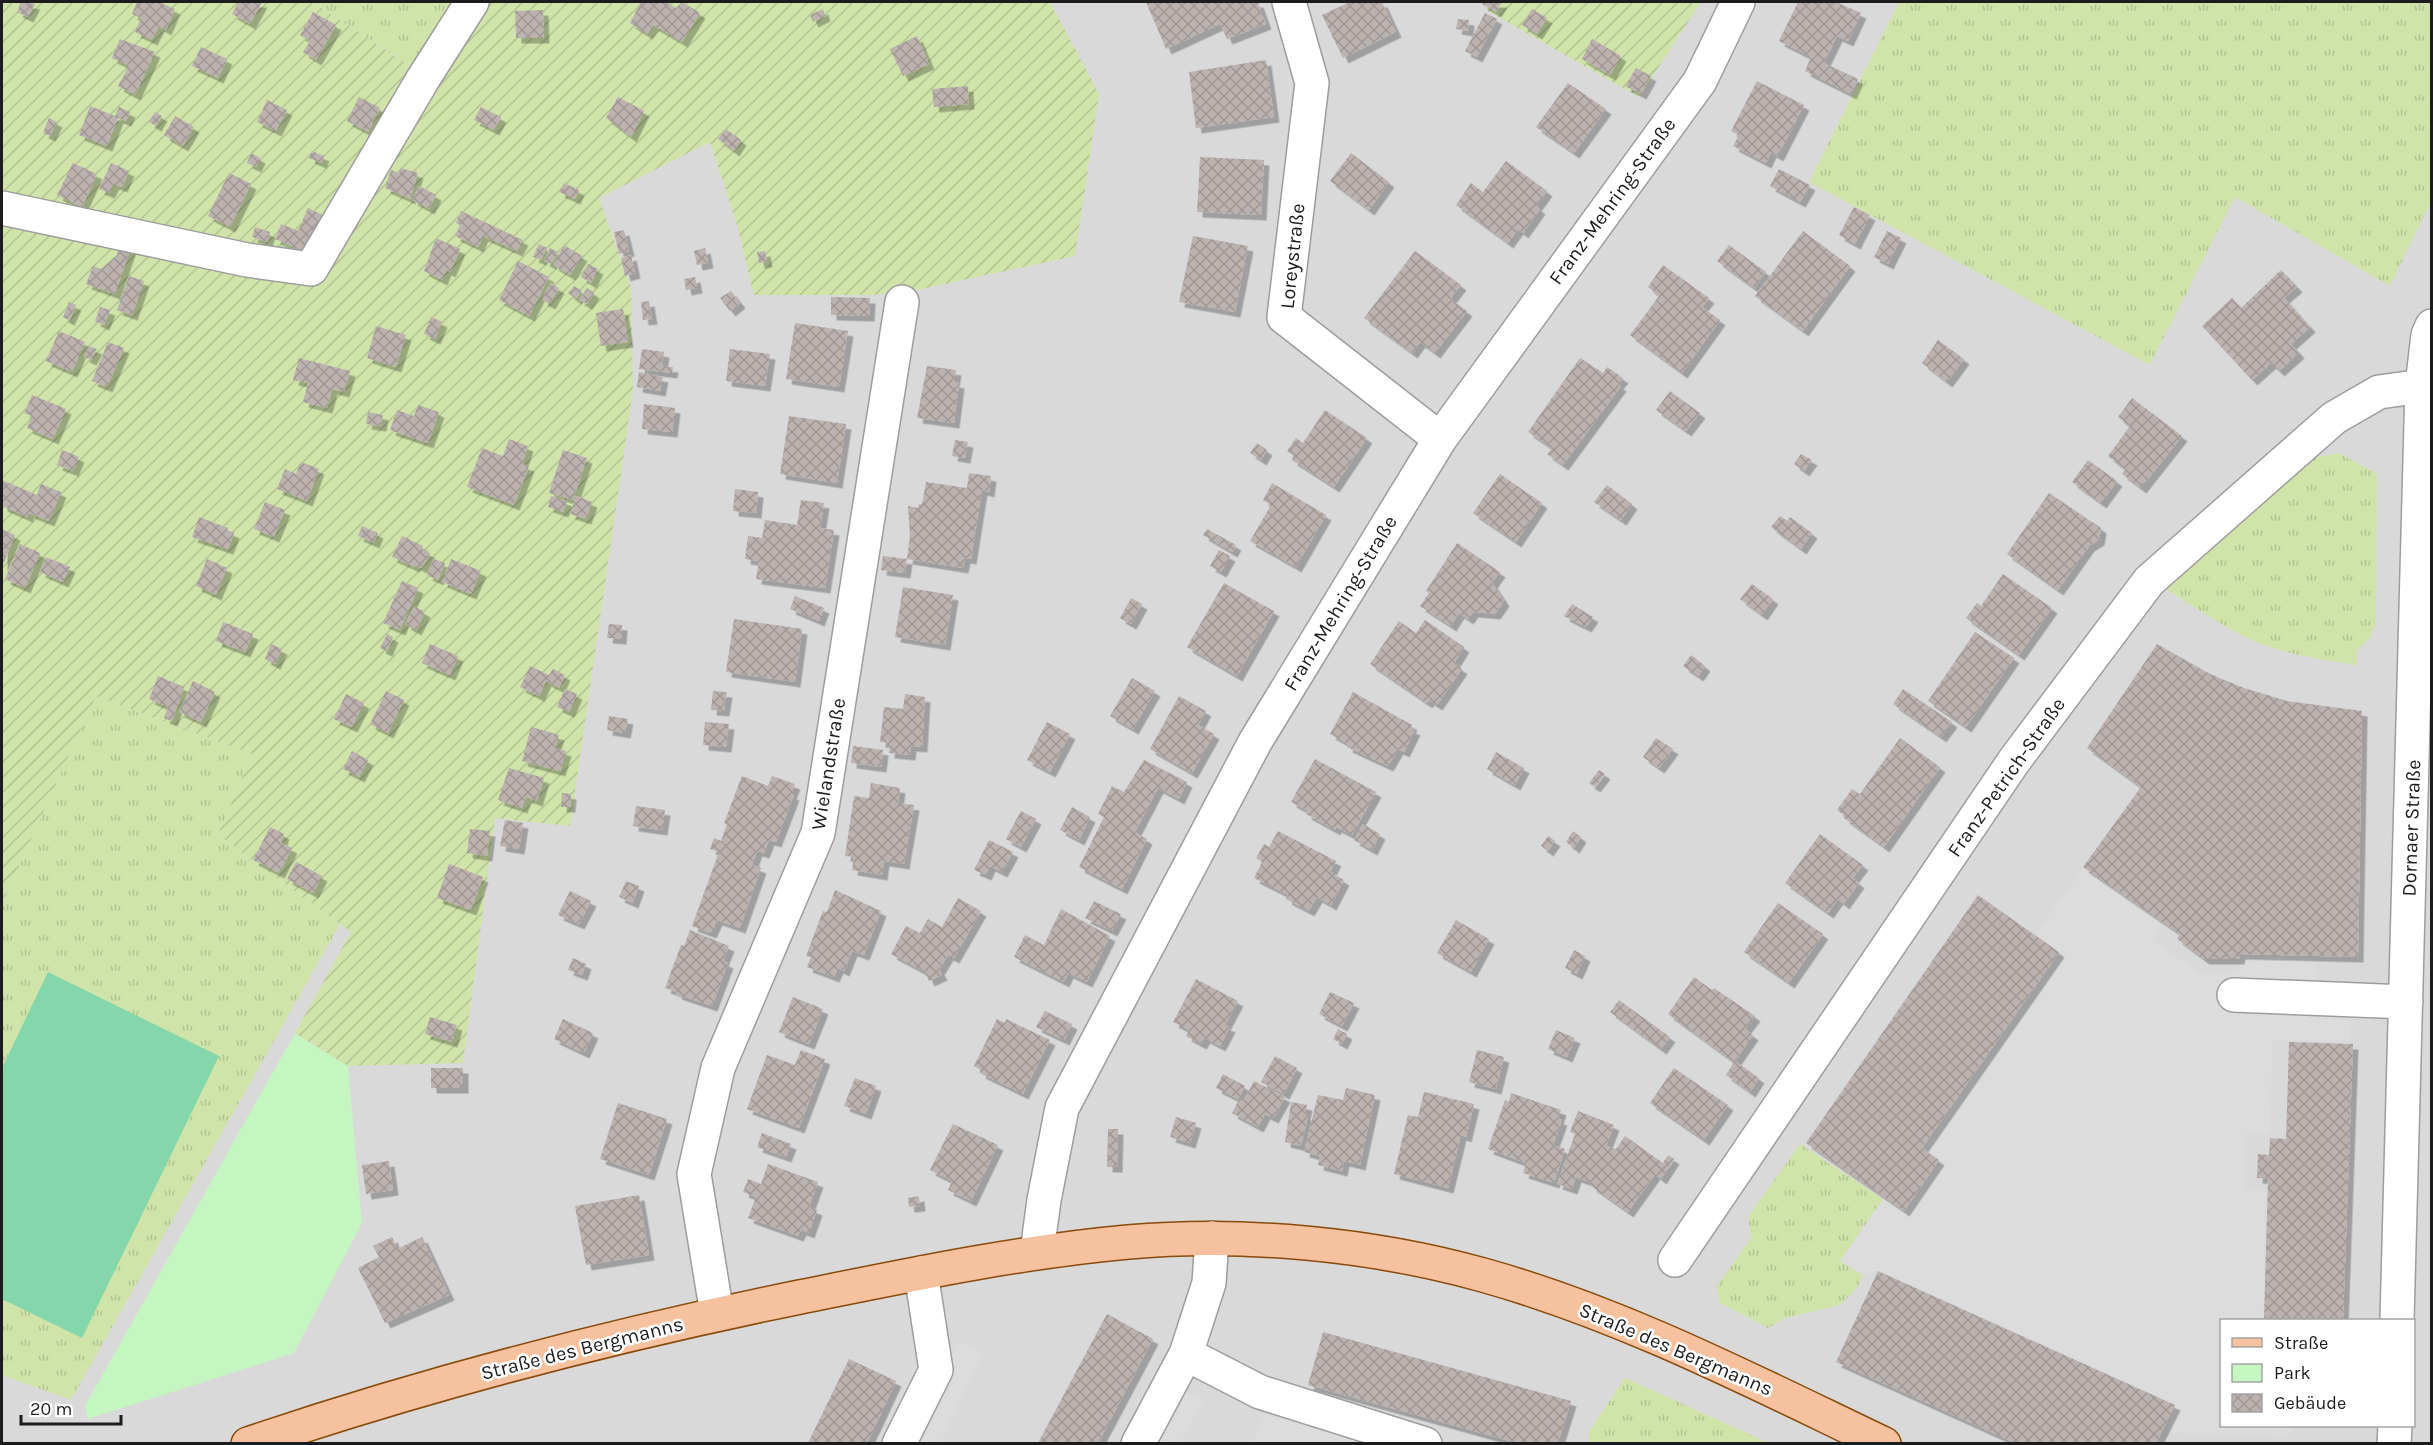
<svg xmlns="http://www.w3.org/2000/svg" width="2433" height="1445" font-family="Karla,sans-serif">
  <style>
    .residential { fill: #dad9d9; fill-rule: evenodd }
    .grass { fill: url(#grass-tufts) }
    .park { fill: #c5f5c0 }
    .garden { fill: url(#garden-furrows) }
    .pitch { fill: #84d7aa }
    .parking { fill: #dcdcdc }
    .building { fill: url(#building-cross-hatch); filter: url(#shadow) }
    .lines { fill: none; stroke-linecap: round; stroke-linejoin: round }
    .minor-casing { stroke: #9d9d9d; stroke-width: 36 }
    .major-casing { stroke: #894a0a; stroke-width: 36 }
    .minor { stroke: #fff; stroke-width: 33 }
    .major { stroke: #f5c19e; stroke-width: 33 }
    .labels { text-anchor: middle; stroke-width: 5; stroke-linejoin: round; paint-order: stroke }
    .street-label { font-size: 20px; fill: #1c1c1c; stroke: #fff }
  </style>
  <defs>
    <pattern id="grass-tufts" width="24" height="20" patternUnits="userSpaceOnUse" patternTransform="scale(1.5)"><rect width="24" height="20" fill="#d0e4aa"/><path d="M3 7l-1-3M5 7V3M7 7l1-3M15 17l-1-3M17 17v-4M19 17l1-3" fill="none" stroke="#b2c392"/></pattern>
    <pattern id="garden-furrows" width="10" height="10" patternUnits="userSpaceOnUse" patternTransform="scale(1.5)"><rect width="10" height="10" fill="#d0e4aa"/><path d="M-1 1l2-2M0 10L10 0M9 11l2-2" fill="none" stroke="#b2c392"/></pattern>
    <pattern id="building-cross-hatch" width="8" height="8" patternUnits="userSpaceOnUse" patternTransform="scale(1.5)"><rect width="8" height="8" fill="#bcb2af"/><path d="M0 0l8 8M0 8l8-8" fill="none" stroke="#a19896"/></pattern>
    <filter id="shadow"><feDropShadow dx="5.5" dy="5.5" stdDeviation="0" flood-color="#0004"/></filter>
  </defs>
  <rect width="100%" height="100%" fill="#ece7e2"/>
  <!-- residential -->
  <path class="residential" d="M2,2H2431V1443L2,1444ZM2222,1320H2414V1426H2222Z"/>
  <!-- grass -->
  <path class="grass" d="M312,2H457L413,67Z
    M1899,2H2431V201L2390,286L2235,197L2150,365L1809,182Z
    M2339,453L2377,474L2376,625L2370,638L2357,650L2356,665C2317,659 2276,653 2241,635C2215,621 2190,605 2166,589L2226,530L2313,458Z
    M96,696L252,754L218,835L340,924L71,1400L2,1375V903Z
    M1800,1144L1883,1199L1841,1260L1863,1275L1857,1288L1840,1305L1785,1318L1768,1328L1720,1303L1716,1287L1751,1238L1748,1217Z
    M1625,1378L1769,1443H1589L1588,1433Z"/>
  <!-- park -->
  <path class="park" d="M295,1033L348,1066L362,1223L294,1353L88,1419L85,1406Z"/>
  <!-- garden -->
  <path class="garden" d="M2,2H312L412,67L457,2H1050L1099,94L1075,256L912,291L872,295H754L736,221L710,142L599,198L631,288L633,390L570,826L495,818L463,1063L348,1066L295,1033L351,932L218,835L252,754L96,696L2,903Z
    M1486,2H1701L1639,97L1488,11Z"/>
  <!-- pitch -->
  <path class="pitch" d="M48,972L219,1056L82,1338L2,1299V1068Z"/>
  <!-- parking -->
  <path class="parking" d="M2083,869L2163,926L2152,940L2203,975L2240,973L2241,956L2317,958L2313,1018L2351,1020L2350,1041L2272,1040L2270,1134H2245L2244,1189L2266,1190L2263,1320H2222V1426H2291V1435L2167,1433L2174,1404L1878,1271L1863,1275L1840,1261L1883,1199L1903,1212L1939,1160L1922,1148L2058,952L2035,935Z
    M959,1341L983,1352L940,1443L911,1444Z
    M1179,1388L1203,1401L1180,1443L1150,1444Z
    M1265,1414L1364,1443H1252Z"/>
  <!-- building -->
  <path class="building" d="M21,2L35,4L28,17L17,12Z
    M137,2H159L175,9L166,30L159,26L152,40L135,32L141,18L132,14Z
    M238,2H262L250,24L232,14Z
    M641,2H666L676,8L682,2L700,13L682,42L653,25L647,34L630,23Z
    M1146,2H1258L1266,24L1227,39L1220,24L1166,49Z
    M1350,2H1382L1396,32L1343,58L1322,15Z
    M1483,2H1502L1496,12L1482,4Z
    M1798,2H1836L1861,13L1848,41L1837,36L1824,63L1858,79L1851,94L1805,71L1811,57L1779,41Z
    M823,9L825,16L813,22L810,15Z
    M1532,9L1547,18L1537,34L1522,25Z
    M543,10L544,38H516L515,11Z
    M313,12L336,25L316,60L303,52L310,41L300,35Z
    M1485,13L1497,19L1477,57L1465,51Z
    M1458,19L1469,20L1468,31L1456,29Z
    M917,36L929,64L903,76L890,49Z
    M120,39L155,52L135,95L118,86L129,66L112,58Z
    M1592,39L1621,56L1610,75L1582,59Z
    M201,47L227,59L218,78L192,66Z
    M1266,60L1274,117L1196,128L1189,72Z
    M1636,68L1651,76L1641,94L1625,86Z
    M1757,81L1804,105L1778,156L1771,152L1766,163L1733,146L1739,135L1731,131Z
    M1568,83L1606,109L1574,153L1536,127Z
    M968,86L969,104L934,107L932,89Z
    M359,97L380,108L368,132L347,121Z
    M618,97L644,111L631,137L606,118Z
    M267,100L287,110L276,131L257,122Z
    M90,106L115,116L119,107L130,112L126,121L118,118L107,146L79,135Z
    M481,107L501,117L494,130L474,120Z
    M155,112L162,116L156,126L149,122Z
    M175,116L194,127L183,146L164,135Z
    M49,118L57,122L50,136L43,133Z
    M726,129L741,140L734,151L718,139Z
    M312,151L324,156L321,163L309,158Z
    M251,153L260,158L256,167L247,163Z
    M1351,153L1389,182L1369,210L1330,181Z
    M1200,157L1264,160L1261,215L1197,212Z
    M1506,161L1547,191L1536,206L1540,209L1523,233L1518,229L1508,243L1456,205L1471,183L1483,192Z
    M73,163L97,174L82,207L57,195Z
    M111,163L129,171L122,187L114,184L109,193L99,189Z
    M401,168L418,173L410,199L385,188L391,170L399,173Z
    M1779,169L1810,185L1800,202L1770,186Z
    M229,173L251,184L230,227L208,216Z
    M564,183L579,190L575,199L559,192Z
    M419,186L436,195L429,209L412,200Z
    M1854,207L1870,215L1855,244L1839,235Z
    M308,208L323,215L307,253L275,239L281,224L298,231Z
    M461,211L523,240L517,251L483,236L478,247L455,236L460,225L456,223Z
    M255,227L270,232L267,242L252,237Z
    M624,230L629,251L619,254L614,232Z
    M1803,231L1850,266L1803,331L1755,296Z
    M1887,231L1901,238L1888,264L1874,257Z
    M1193,236L1248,246L1235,312L1179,302Z
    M436,238L460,249L450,272L446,270L442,280L424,271Z
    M539,244L547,248L541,260L533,257Z
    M119,245L131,247L115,294L86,284L93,266L101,269L117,255Z
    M564,245L582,256L570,275L553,265Z
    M1729,245L1766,272L1754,288L1717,261Z
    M550,248L558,252L551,264L544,261Z
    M705,248L708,263L697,265L694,251Z
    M765,251L767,262L759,263L757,252Z
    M1415,251L1461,285L1450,299L1467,311L1435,353L1420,342L1412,353L1364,318Z
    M631,255L635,273L625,276L621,258Z
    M518,261L549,277L529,316L499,300Z
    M588,264L598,269L591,283L581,277Z
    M1663,265L1709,298L1702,307L1720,320L1682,373L1630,335L1659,296L1648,287Z
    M2281,270L2297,287L2284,298L2310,327L2291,344L2299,353L2279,371L2271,363L2252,380L2202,326L2232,298L2241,308Z
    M129,276L144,281L132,315L117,310Z
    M695,277L697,288L686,290L684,279Z
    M550,283L559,288L550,304L542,300Z
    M574,286L582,291L576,299L568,293Z
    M587,288L594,293L587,304L579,300Z
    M731,291L740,303L730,311L720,298Z
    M831,297L870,298L869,316L831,315Z
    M649,301L652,319L643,320L641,302Z
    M69,302L76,305L69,320L63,317Z
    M100,307L110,310L104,325L95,321Z
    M623,309L628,342L601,346L596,313Z
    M431,317L442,322L435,339L424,334Z
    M795,323L848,331L839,387L786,379Z
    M376,326L406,335L396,367L367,358Z
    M59,331L85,342L72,372L46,361Z
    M1938,340L1964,359L1947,382L1922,363Z
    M108,342L124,348L107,387L92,381Z
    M89,346L97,349L91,360L84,357Z
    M642,349L664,352L662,366L673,367L672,373L639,369Z
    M730,349L770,354L765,386L726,381Z
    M299,358L350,371L344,392L332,389L327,408L303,402L308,383L293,380Z
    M1580,358L1603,373L1607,367L1623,378L1618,384L1621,386L1563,465L1547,454L1552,448L1528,432Z
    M927,366L956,370L954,382L959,383L954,423L917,418Z
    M639,372L663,377L660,391L637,387Z
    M1670,391L1700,413L1686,431L1656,410Z
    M32,395L66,409L53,439L27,428L32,416L24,413Z
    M2132,398L2182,436L2141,488L2122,474L2125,469L2108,456L2130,426L2118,417Z
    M644,404L675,408L672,432L642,429Z
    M418,405L439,412L428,443L390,430L397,410L414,416Z
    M1325,410L1367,438L1334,487L1292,460L1294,456L1287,451L1296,438L1303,443Z
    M368,412L383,415L381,426L366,424Z
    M789,416L846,424L837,483L780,474Z
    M509,439L528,446L522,464L529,466L514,505L467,487L482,448L503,456Z
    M955,440L968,442L965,458L952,456Z
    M1257,443L1267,450L1261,460L1250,453Z
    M62,450L79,457L73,471L57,465Z
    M563,450L587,458L573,500L549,493Z
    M1801,454L1812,460L1804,471L1794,464Z
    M2088,460L2117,481L2101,503L2072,482Z
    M301,462L319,469L307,501L277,489L285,469L296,474Z
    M969,473L991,476L989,492L982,490L971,559L965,558L963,568L907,559L910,536L908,506L918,508L919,504H922L926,482L967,488Z
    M1500,474L1542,503L1516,542L1473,513Z
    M2,480L37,495L41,484L61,492L49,521L29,513L31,507L27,517L2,506Z
    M1272,483L1326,515L1296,567L1250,541L1271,505L1263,500Z
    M1607,485L1632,504L1621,520L1594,502Z
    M735,489L758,492L756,513L733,511Z
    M2049,493L2101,528L2099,540L2089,546L2058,590L2007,554Z
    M551,496L567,501L563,512L548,507Z
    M576,496L592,502L586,519L570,514Z
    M801,500L824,503L820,528L834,530L825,588L756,579L759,561L745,559L748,536L762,538L765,520L797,525Z
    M265,502L285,510L274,537L254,529Z
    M1780,516L1787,521L1790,517L1812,533L1801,549L1771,527Z
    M199,517L228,528L227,530L234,533L228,549L192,537Z
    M362,526L378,533L374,543L358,536Z
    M2,529L15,535L2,567Z
    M1207,529L1236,545L1232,552L1203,535Z
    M402,536L423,546L422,549L430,553L422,568L415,565L414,567L392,557Z
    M1457,543L1500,572L1492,583L1504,601L1495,614L1473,612L1468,619L1459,613L1451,626L1420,606L1429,593L1426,591Z
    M20,544L40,553L25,588L5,579Z
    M1219,550L1230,556L1221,572L1210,566Z
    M883,556L907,559L905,573L881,570Z
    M46,557L70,567L63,582L40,572Z
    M207,559L227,568L216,595L196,586Z
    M434,559L445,563L438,580L427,575Z
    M451,559L481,571L471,594L442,582Z
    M2003,574L2052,608L2019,655L1966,618L1977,603L1981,606Z
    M402,581L418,588L400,630L383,623Z
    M1224,583L1274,611L1237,676L1187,647Z
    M1752,584L1773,599L1762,615L1740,599Z
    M903,587L953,595L945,645L895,637Z
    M795,596L824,608L819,621L790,609Z
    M1131,598L1142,604L1131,624L1120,618Z
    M1572,604L1593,617L1586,627L1564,616Z
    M414,606L425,612L416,630L405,624Z
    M734,619L802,629L795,682L726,672Z
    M1425,620L1464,647L1454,663L1462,669L1437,705L1429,700L1427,703L1370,664L1399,621L1416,633Z
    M223,622L253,634L245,652L216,641Z
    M609,624L622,625L621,639L607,638Z
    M1975,632L2014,658L1966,727L1928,701Z
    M387,634L393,637L387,651L380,648Z
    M271,644L282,649L275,664L265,659Z
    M430,644L458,656L450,675L422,663Z
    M2157,644L2210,674L2244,688L2287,701L2362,711L2358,957L2240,954L2239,959H2204L2177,939L2180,934L2083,867L2141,787L2087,748Z
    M1691,655L1705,666L1698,676L1683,666Z
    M530,666L549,675L553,669L565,675L559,688L546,681L539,696L520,687Z
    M158,676L184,687L172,721L164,718L168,707L149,699Z
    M1132,678L1155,691L1133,729L1110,716Z
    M193,681L215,692L201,722L179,712Z
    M565,689L577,694L569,712L557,707Z
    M1903,689L1952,722L1941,737L1893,704Z
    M386,691L404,700L388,733L370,724Z
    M713,691L727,692L724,711L711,710Z
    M1353,692L1412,725L1410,728L1415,730L1404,752L1398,749L1388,766L1347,747L1348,744L1330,734Z
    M346,694L364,703L352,727L334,719Z
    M905,694L925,697L922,747L911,746L910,755L889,753L890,743L880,742L884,707L903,709Z
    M1179,696L1206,711L1198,725L1214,734L1192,773L1150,749Z
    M609,716L628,719L625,733L607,730Z
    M705,722L729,724L726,747L703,745Z
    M1047,722L1070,734L1050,772L1027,760Z
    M531,727L559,735L555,748L566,751L560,771L522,761Z
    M1656,738L1673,749L1659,768L1643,757Z
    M1900,738L1940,767L1884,847L1844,818L1845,816L1837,810L1852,789L1860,794Z
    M853,746L883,750L881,767L851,763Z
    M352,751L368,760L359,777L343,769Z
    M1496,752L1524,768L1515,785L1487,769Z
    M1315,759L1376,792L1352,835L1336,827L1335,830L1306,814L1308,811L1291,802Z
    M1144,760L1187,782L1179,799L1158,788L1135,832L1147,839L1122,889L1079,867L1104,817L1098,814L1112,786L1124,792Z
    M509,768L544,778L537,801L526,797L522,808L498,800Z
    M1599,770L1605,774L1595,787L1589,783Z
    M742,776L768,786L772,776L795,784L791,794L794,795L776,842L769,840L764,853L757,851L752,865L761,868L740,928L717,920L711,933L692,926L719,852L710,849L714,838L721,841L727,824L724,823Z
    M871,783L900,788L898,803L914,805L904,864L884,861L882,875L852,870L854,857L845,856L854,796L869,798Z
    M562,793L571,794L570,807H561Z
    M636,806L665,810L662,830L633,826Z
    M1072,807L1090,817L1079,840L1060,830Z
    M1021,811L1036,819L1021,847L1006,839Z
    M505,820L523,823L519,849L500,846Z
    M1363,824L1380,834L1372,850L1354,840Z
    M270,827L284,834L281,843L292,848L279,873L253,860Z
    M470,829L490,831L487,856L467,853Z
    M1278,831L1336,861L1330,872L1344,880L1331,905L1317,897L1309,911L1286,899L1288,895L1254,878L1262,862L1256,858L1264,844L1269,847Z
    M1573,831L1581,837L1574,848L1566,842Z
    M1820,834L1863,865L1853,878L1859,883L1844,904L1838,899L1828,913L1785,883Z
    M1548,836L1555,841L1548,851L1541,846Z
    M989,840L1013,852L1002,872L990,866L986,875L974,870Z
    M296,862L322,876L313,893L287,879Z
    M449,864L483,877L471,910L437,898Z
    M626,881L639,886L633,903L619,897Z
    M835,890L881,911L864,955L852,951L844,971L838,968L834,977L807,967L811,957L806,956L823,911L827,912Z
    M570,891L591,901L579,924L558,915Z
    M1978,895L2059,952L1922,1148L1939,1160L1904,1211L1806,1143Z
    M958,898L981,911L954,958L948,955L939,970L942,975L929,981L925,972L891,954L906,926L920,933L928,919L942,927Z
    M1094,901L1121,914L1112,931L1085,918Z
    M1778,903L1823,934L1789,983L1744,952Z
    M1061,909L1110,936L1087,982L1068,973L1064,982L1014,957L1025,935L1044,945Z
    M1456,920L1489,939L1471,972L1437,953Z
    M690,930L729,946L723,961L728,963L712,1006L676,994L677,992L665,988L681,945L684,946Z
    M1574,950L1585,956L1577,974L1565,968Z
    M573,958L586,964L582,975L568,970Z
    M1694,977L1712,990L1714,988L1755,1016L1745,1029L1753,1035L1735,1061L1759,1078L1750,1092L1726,1075L1734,1062L1668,1014Z
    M1196,979L1238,1001L1225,1025L1230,1027L1220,1046L1205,1038L1201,1044L1186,1036L1189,1030L1173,1022Z
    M1330,992L1354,1003L1342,1026L1319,1014Z
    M793,997L823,1009L809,1044L779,1032Z
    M1619,1000L1670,1037L1661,1049L1610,1012Z
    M1045,1011L1072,1024L1064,1040L1036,1027Z
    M430,1017L457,1025L452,1042L425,1034Z
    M563,1019L593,1033L584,1053L554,1039Z
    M997,1019L1005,1023L1006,1019L1050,1040L1023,1094L980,1073L981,1070L974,1066Z
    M1338,1029L1347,1034L1342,1044L1333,1039Z
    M1556,1030L1575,1038L1567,1057L1548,1049Z
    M2289,1042L2353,1044L2343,1320H2264L2268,1179L2257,1178L2258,1154L2269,1155L2270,1138L2286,1139Z
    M801,1050L825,1059L799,1128L747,1109L767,1055L795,1065Z
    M1477,1050L1504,1057L1496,1089L1469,1082Z
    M1275,1056L1297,1068L1284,1094L1261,1082Z
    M431,1068H463V1088H431Z
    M1674,1068L1728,1105L1704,1140L1650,1103Z
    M1223,1074L1245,1086L1238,1099L1216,1088Z
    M855,1078L876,1086L866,1114L844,1106Z
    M1254,1081L1285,1097L1273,1118L1265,1114L1258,1127L1232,1113L1239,1100L1243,1102Z
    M1346,1088L1375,1095L1360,1165L1344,1161L1342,1171L1318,1165L1320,1156L1304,1152L1318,1095L1343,1100Z
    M1424,1092L1474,1104L1466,1137L1461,1135L1448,1188L1394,1174L1408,1115L1418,1117Z
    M1511,1093L1561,1110L1558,1119L1562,1120L1553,1145L1565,1149L1554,1183L1523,1173L1526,1163L1488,1149L1505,1100L1509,1102Z
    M1291,1102L1307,1105L1305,1115L1308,1116L1301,1146L1285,1142Z
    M618,1103L667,1119L649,1175L600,1159Z
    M1578,1111L1614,1125L1606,1146L1616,1149L1625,1136L1663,1163L1668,1155L1674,1159L1661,1179L1655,1174L1628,1212L1591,1186L1593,1183L1576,1177L1572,1189L1557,1184L1575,1134L1570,1132Z
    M1176,1117L1196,1123L1190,1143L1170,1137Z
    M953,1124L998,1145L971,1201L948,1190L952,1181L930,1170Z
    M1108,1129H1118L1117,1167H1107Z
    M762,1133L791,1144L786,1157L757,1147Z
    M389,1161L393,1190L366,1194L362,1165Z
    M768,1164L818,1182L809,1207L817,1210L809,1233L801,1230L798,1236L748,1218L756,1197L743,1192L748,1179L761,1184Z
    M639,1195L649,1255L586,1265L575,1206Z
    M919,1196L920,1206L909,1207L908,1198Z
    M392,1237L397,1249L422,1237L449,1295L385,1323L358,1268L379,1257L373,1246Z
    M1878,1271L2175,1405L2156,1443H2015L1836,1362Z
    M1107,1314L1153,1339L1098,1443H1038Z
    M1323,1332L1571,1401L1558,1443H1517L1308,1385Z
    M849,1359L896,1381L877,1422L867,1443H808Z"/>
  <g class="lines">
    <!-- minor casing -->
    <g class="minor-casing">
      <path id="minor" d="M1289,2L1312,83L1284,317L1440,439
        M2,208L247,260L311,269L423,79L472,2
        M2234,995L2406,1002
        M1037,1252L1044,1200L1062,1108L1255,742L1440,439L1700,81L1738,2
        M1675,1260L2014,761L2149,581L2334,418L2379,392L2422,386
        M717,1314L694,1174L718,1068L818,833L902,302
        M2397,1320L2422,386L2428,335L2432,326
        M1186,1354L1260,1392L1425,1444
        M899,1444L936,1370L921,1273
        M1138,1444L1186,1354L1209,1283L1212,1238
        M2394,1444L2395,1426"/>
    </g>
    <!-- major casing -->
    <g class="major-casing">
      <path id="major" d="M248,1444C428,1383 614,1335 800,1297C909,1275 1018,1252 1128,1242C1243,1232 1372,1244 1483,1275C1623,1314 1754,1382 1884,1444"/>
    </g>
    <!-- minor -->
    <use href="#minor" class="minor"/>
    <!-- major -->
    <use href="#major" class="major"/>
  </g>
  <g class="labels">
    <!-- street labels -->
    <g class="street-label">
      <text transform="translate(1612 201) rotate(-54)" y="7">Franz-Mehring-Straße</text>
      <text transform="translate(1292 256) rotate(-84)" y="7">Loreystraße</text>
      <text transform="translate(1340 603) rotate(-59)" y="7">Franz-Mehring-Straße</text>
      <text transform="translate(828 764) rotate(-81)" y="7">Wielandstraße</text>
      <text transform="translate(2006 777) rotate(-55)" y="7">Franz-Petrich-Straße</text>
      <text transform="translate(2411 828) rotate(-88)" y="7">Dornaer Straße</text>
      <text transform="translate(582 1348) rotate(-14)" y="7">Straße des Bergmanns</text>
      <text transform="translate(1676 1349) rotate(23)" y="7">Straße des Bergmanns</text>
    </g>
  </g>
  <!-- border -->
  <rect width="2433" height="1445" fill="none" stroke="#1c1c1c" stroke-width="6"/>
  <!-- legend -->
  <rect x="2220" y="1319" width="195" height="108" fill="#ffffff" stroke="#a4a4a4" stroke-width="1.5"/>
  <rect x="2232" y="1338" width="30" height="9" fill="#f5c19e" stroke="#a4a4a4" stroke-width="1.5"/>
  <text x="2274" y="1349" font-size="18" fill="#1c1c1c">Straße</text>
  <rect x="2232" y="1364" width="30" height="18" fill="#c5f5c0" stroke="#a4a4a4" stroke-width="1.5"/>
  <text x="2274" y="1379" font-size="18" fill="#1c1c1c">Park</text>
  <rect x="2232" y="1394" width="30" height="18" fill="url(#building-cross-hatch)" stroke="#a4a4a4" stroke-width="1.5"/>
  <text x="2274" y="1409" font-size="18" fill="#1c1c1c">Gebäude</text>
  <!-- scale -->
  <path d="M21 1415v9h100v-9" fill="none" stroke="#1c1c1c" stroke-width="3"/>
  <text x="30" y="1415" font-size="18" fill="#1c1c1c" stroke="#ffffff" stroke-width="4.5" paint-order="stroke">20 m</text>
</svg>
